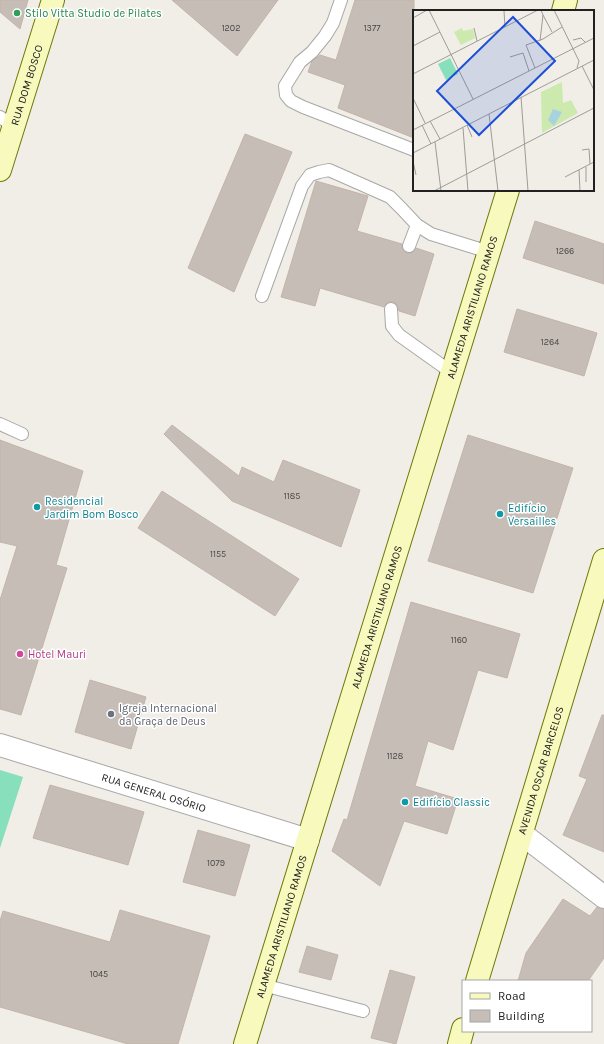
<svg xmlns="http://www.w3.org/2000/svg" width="604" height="1044" font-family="Karla,sans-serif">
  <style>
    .pitch { fill: #87dfbc }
    .building { fill: #c6bdb7; stroke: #c3b4aa }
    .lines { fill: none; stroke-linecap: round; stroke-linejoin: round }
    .lane-casing { stroke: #a8a8a8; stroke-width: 14 }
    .street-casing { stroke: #a8a8a8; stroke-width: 24 }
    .secondary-casing { stroke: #6e7906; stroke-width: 24 }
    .lane { stroke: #fff; stroke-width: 12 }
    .street { stroke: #fff; stroke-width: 22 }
    .secondary { stroke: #f7f9bd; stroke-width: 22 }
    .leisure-dot { fill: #2e9e5b; stroke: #fff; stroke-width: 1.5 }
    .culture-dot { fill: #0f9aa8; stroke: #fff; stroke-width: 1.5 }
    .hotel-dot { fill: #d1479c; stroke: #fff; stroke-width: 1.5 }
    .worship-dot { fill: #6b7280; stroke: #fff; stroke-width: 1.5 }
    .labels { text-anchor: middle; stroke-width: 3; stroke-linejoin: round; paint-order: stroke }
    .number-label { font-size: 9px; fill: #4a4846 }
    .leisure-label { font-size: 11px; fill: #27864d; stroke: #fff; text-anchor: start }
    .street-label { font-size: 11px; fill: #212121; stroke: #fff }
    .culture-label { font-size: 11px; fill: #0d838f; stroke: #fff; text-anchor: start }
    .hotel-label { font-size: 11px; fill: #b23c85; stroke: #fff; text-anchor: start }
    .worship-label { font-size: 11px; fill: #5b616d; stroke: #fff; text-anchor: start }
    .inset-road { fill: none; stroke: #9e9c98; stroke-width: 1 }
    .view { fill: #1d4ed8; fill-opacity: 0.15; stroke: #1d4ed8; stroke-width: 2 }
    .inset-edge { fill: none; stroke: #212121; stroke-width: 2 }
  </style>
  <rect width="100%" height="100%" fill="#f1eee7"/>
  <!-- pitch -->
  <path class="pitch" d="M0,770L23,777L0,848Z"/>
  <!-- building -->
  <path class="building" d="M0,0H28L20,29L0,12Z
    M172,0H278L237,56Z
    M355,0H414V138L338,108L345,85L308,72L312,61L320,55L336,60Z
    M245,134L292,152L234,292L188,268Z
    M316,181L368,196L357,231L402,244V248L403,250L407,253H410L413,252L416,248L434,254L415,316L399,311L397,305L394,302H391L387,303L384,307L320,288L315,306L281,297Z
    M535,221L604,244V284L523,258Z
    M517,309L597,333L584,376L504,352Z
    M172,425L239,476L242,467L274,482L283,460L360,490L341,547L232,501L164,434Z
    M468,435L573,468L533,593L428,561Z
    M0,440L83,471L56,565L67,568L21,715L0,709V600L17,546L0,542Z
    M162,491L299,579L275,616L138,528Z
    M411,602L520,634L507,678L478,670L453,750L428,741L415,786L458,799L447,834L404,821L380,886L332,851L344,819L347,820Z
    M90,680L146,697L131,749L75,732Z
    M602,715H604V852L563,835L587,779L579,776Z
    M50,785L144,812L128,865L33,838Z
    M198,830L250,845L235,896L183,882Z
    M563,899L590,916L597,907L604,909V958L588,981H518L526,953Z
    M120,910L210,936L178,1044H128L0,1007V921L3,911L110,942Z
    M307,946L338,955L331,980L299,972Z
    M390,970L415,977L396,1044L371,1038Z"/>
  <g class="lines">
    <!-- lane casing -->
    <g class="lane-casing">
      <path id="lane" d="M341,0L333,23L325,36L312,52L300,62L285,86L286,95L291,101L303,107L414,150
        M0,117L13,126
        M409,246L417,225
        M262,296L302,186L310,175L319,172L329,170L390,197L402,209L417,225L431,234L489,252
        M391,309L392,326L399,335L451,372
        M0,424L22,434
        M263,985L363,1011"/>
    </g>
    <!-- street casing -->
    <g class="street-casing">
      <g id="street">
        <path id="s1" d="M0,745L308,840"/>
        <path d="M522,834L604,897"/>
      </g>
    </g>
    <!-- secondary casing -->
    <g class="secondary-casing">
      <g id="secondary">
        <path d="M563,11L566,0"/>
        <path id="s2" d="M0,170L53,0"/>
        <path id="s3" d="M477,981L604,560"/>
        <path id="s4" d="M245,1044L508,190"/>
        <path d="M459,1044L463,1029"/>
      </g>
    </g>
    <!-- lane -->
    <use href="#lane" class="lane"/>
    <!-- street -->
    <use href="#street" class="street"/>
    <!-- secondary -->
    <use href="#secondary" class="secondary"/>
  </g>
  <!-- markers -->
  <circle class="leisure-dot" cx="17" cy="13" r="4"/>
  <g class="culture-dot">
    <circle cx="37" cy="507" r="4"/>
    <circle cx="500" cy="514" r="4"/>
    <circle cx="405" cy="802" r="4"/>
  </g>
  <circle class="hotel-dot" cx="20" cy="654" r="4"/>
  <circle class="worship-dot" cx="111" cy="714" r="4"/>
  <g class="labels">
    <!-- number labels -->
    <g class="number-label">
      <text x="231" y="31">1202</text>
      <text x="372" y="31">1377</text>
      <text x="565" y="254">1266</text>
      <text x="550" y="345">1264</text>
      <text x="292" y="499">1185</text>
      <text x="218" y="557">1155</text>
      <text x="459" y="643">1160</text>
      <text x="395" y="759">1128</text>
      <text x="216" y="866">1079</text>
      <text x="99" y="977">1045</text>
    </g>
    <!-- leisure labels -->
    <g class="leisure-label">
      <text x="25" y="17">Stilo Vitta Studio de Pilates</text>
    </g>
    <!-- street labels -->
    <g class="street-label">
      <text dy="4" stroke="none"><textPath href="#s2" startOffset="89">RUA DOM BOSCO</textPath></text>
      <text dy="4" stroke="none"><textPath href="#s4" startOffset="771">ALAMEDA ARISTILIANO RAMOS</textPath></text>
      <text dy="4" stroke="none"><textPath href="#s4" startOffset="447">ALAMEDA ARISTILIANO RAMOS</textPath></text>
      <text dy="4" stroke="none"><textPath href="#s3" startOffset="220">AVENIDA OSCAR BARCELOS</textPath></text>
      <text dy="4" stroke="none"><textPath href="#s1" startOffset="161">RUA GENERAL OSÓRIO</textPath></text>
      <text dy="4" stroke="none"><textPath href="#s4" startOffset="123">ALAMEDA ARISTILIANO RAMOS</textPath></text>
    </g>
    <!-- culture labels -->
    <g class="culture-label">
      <text x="45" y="505">Residencial<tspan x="45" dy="13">Jardim Bom Bosco</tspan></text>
      <text x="508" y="512">Edifício<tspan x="508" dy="13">Versailles</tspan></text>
      <text x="413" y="806">Edifício Classic</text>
    </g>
    <!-- hotel labels -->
    <g class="hotel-label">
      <text x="28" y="658">Hotel Mauri</text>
    </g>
    <!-- worship labels -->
    <g class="worship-label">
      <text x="119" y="712">Igreja Internacional<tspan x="119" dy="13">da Graça de Deus</tspan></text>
    </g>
  </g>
  <!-- overview -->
  <g transform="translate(413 10)">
    <rect width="181" height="181" fill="#f1eee7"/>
    <path d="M49,18L50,21L60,19L62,28L48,35L41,22ZM149,72L150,93L158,90L165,103L129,123L128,82Z" fill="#cceaae"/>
    <path d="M37,48L45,64L33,70L25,54Z" fill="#87dfbc"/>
    <path d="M140,99L149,102L141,116L135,110Z" fill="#a8d2de"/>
    <path class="inset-road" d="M16,0L60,89M141,0L166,51L164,58M91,1L92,17M130,5L139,22M0,8L14,0M61,18L64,31M160,30L168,28L172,32M127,31L130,5L128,0M0,36L27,22M97,47L110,43L116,61M169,56L181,80M122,58L113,35L130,29L149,17M0,64L125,0M108,87L115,181M0,88L12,113M76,104L85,181M17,111L27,129M9,115L18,134M54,115L59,127M50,118L55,181M0,120L181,28M22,132L28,181M169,140L176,139L177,154M0,143L181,50M0,151L3,165M173,157V172M166,160L167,181M152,167L181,152M21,181L181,98"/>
    <path class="view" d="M100,7L142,51L66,125L24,81Z"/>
    <rect width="181" height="181" class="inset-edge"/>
  </g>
  <!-- legend -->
  <rect x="462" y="980" width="130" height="52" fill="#ffffff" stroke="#a6a6a6"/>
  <rect x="470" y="993" width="20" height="6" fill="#f7f9bd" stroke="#a6a6a6"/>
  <text x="498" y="1000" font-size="12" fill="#212121">Road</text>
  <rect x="470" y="1010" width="20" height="12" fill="#c6bdb7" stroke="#a6a6a6"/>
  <text x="498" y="1020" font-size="12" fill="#212121">Building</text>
</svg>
